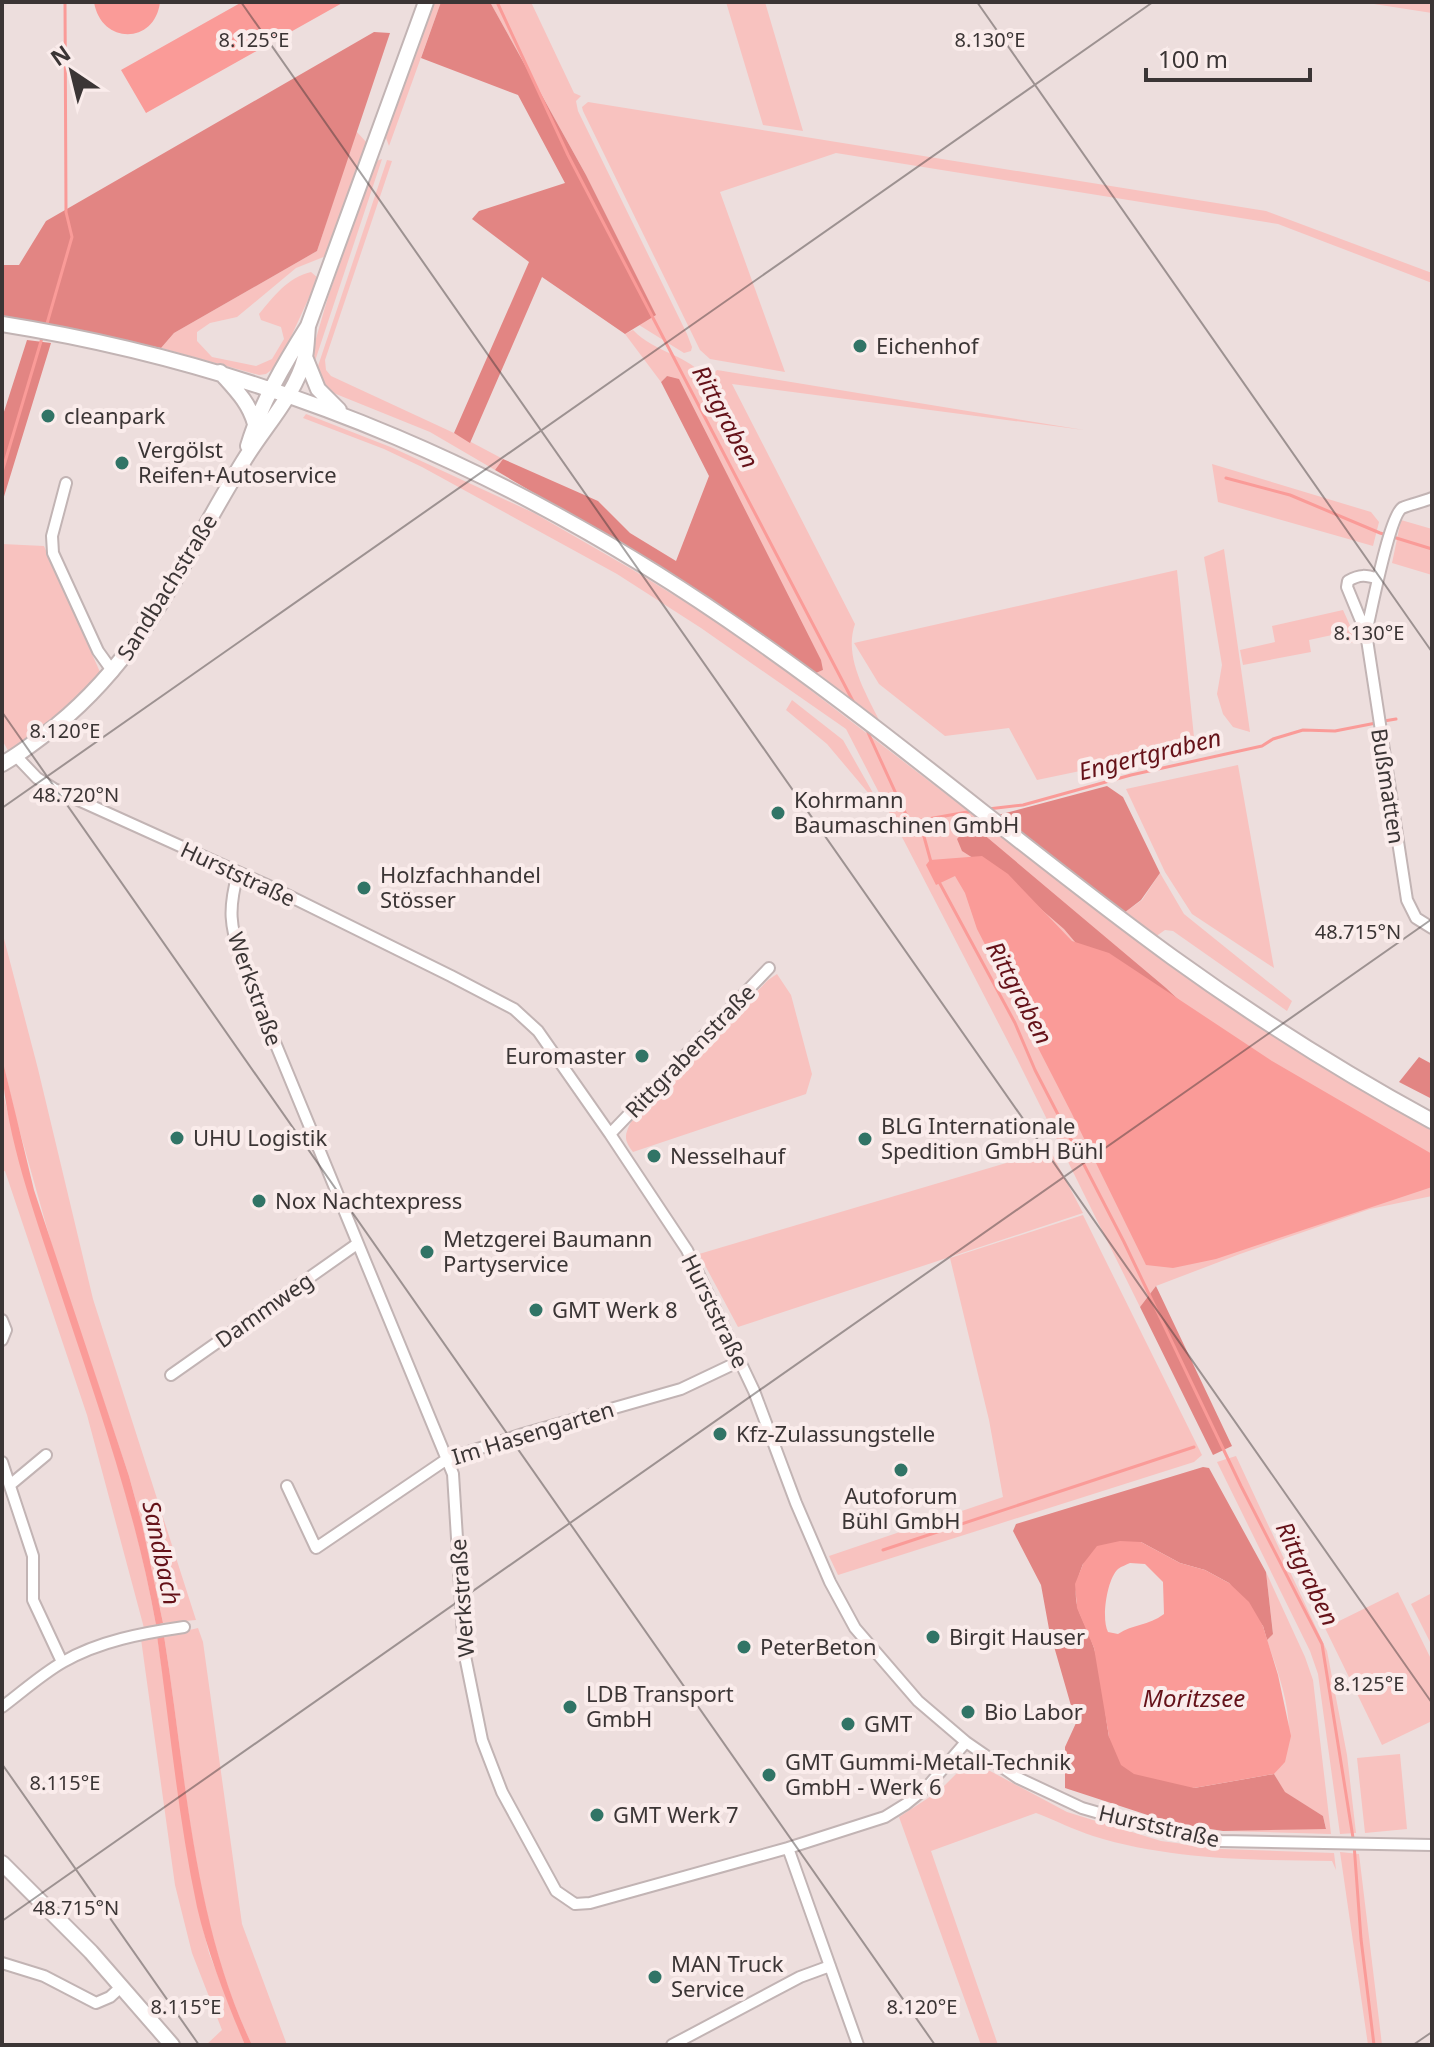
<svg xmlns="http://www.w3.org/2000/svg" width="1434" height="2047" font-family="'Noto Sans',sans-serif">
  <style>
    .green { fill: #f8c2bf }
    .forest { fill: #e28583 }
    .water { fill: #fa9b98; fill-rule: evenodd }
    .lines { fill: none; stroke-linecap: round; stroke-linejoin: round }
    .stream { stroke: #fa9b98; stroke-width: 3 }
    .street-casing { stroke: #c2b4b4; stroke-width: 14 }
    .secondary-casing { stroke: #c2b4b4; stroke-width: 18 }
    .street { stroke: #fff; stroke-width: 10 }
    .secondary { stroke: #fff; stroke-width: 14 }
    .ticks { fill: none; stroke: #3b3535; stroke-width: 2; stroke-opacity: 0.45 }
    .poi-dot { fill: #317466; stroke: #faeceb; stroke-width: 3 }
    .labels { text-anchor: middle; stroke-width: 8; stroke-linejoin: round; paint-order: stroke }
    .poi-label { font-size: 22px; fill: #3b3535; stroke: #faeceb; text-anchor: start }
    .street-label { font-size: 22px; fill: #3b3535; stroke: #faeceb }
    .water-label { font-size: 24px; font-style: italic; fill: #651219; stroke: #faeceb }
    .ticks-label { font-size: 20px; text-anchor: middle; fill: #3b3535; stroke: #faeceb; stroke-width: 8; stroke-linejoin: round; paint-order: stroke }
  </style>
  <rect width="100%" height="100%" fill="#eddedd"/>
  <!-- green -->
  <path class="green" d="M434,2H441L389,146L386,138L387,132Z
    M490,2H531L574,93L581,96L576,101L578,111L687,334L692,347L691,351L684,353L639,325L655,314L586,175Z
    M726,2H765L803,131L763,125Z
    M1361,2H1432V13Z
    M588,102L1266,211L1432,273V283L1278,224L836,153L720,192L785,372L710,359L700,350L583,111L582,107Z
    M356,131L368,144L326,256L296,268L237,317L210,323L197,332V341L212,357L256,366L272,359L284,339L281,327L261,320L259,314C274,296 287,278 311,272L318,278L278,365L266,374L259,375L161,348L174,333L317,251Z
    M382,159L313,367L315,342L328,297L376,161Z
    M387,160L392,161L325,360L326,370L331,376L454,433L503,459L495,470L430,432L331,392L322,385L316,372Z
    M633,330C656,354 689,354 707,380L717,370L1084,430L732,384L855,624C843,658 867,695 882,726L816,673L823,670L667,376L661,382L625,334Z
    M306,414L393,448L534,513L633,570L703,613L788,673L1169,965L1265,1030L1432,1131V1196L1370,1209L1240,1254L1156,1286L1140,1307L1017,1059L846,729L701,628L617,574L422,467L384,449L303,418Z
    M1212,464L1371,512L1379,522L1373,546L1218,502Z
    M1401,520L1432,529V575L1392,563Z
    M2,544L44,546L100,672C94,700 34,737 10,754L2,740Z
    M1224,549L1250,732L1233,727L1223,714L1217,694L1222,665L1204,557Z
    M1177,570L1195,747L1037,780L1009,728L945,736L879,684L854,643Z
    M1343,610L1357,641L1350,643L1346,632L1309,640L1311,652L1243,665L1240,650L1275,642L1272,626Z
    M792,700L843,740L873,793L870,795L827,744L786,710Z
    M1238,765L1274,968L1192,914L1165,872L1126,789Z
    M1160,873L1184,914L1292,1001L1287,1011L1173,931L1165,930L1155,937L1124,913L1142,900Z
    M2,931L38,1069L93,1299L196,1620L163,1623L142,1524L129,1476L56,1260L16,1118L2,1058Z
    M777,974L791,995L812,1074L806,1094L633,1152C624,1140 624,1136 631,1122L768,980Z
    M2,1089C45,1270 124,1441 156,1625L144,1628L87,1415L5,1171L2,1172Z
    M1050,1150L1083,1213L738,1327L699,1254Z
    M1083,1215L1202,1455L1194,1462L838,1575L829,1556L1003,1497L989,1420L950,1258Z
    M1236,1456L1327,1651L1347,1755L1356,1833L1340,1834L1318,1674L1310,1651L1217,1462Z
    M1266,1572L1305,1657L1313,1680L1331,1834L1223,1831L1326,1828L1323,1816L1284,1792L1274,1774C1305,1740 1280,1679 1267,1640L1273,1633Z
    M1398,1592L1432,1661V1721L1382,1745L1325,1628Z
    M1432,1593V1646L1411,1604Z
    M198,1628L203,1642L242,1924L287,2045H252C191,1918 186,1772 164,1636Z
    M157,1636L198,1908L209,1953L245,2045H206L222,2030L192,1953L175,1885L141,1639Z
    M1400,1754L1407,1829L1365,1833L1357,1758Z
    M970,1766L990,1771L1067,1812L1161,1841L1222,1849L1334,1853L1336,1870L1332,1861C1252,1860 1170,1860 1093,1836C1074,1830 1055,1820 1036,1813L931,1851L998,2045H981L899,1817L939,1791L962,1768Z
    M1340,1852L1359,1854L1382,2045H1368Z"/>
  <!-- forest -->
  <path class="forest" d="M441,2H490L586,175L656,315L625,334L542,277L470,443L454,433L529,262L472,219L479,211L565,183L518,95L421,58Z
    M374,32L390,33L317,251L174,333L161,348L2,316V265H19L46,221Z
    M27,340L51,343L2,503V418Z
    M667,376L679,379L821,660L823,670L816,673L677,577L495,470L503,459L598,501L630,533L676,561L709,476L661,382Z
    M1107,786L1123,797L1160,873L1141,900L1124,913L998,815Z
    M976,828L1166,988L1184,1005L1109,982L1064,929L1006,879L962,851L957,839L964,831Z
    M1419,1057L1432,1064V1099L1399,1082Z
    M1156,1286L1232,1446L1213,1455L1140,1307Z
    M1203,1467L1209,1468L1266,1572L1273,1634L1267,1640L1263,1626L1229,1583L1205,1570L1180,1563L1141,1542L1083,1564C1066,1606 1083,1612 1094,1648C1103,1676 1104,1708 1109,1737L1194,1788L1274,1774L1285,1792L1323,1816L1326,1829L1223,1831L1172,1823L1065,1788V1747L1076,1723L1049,1629L1041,1585L1013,1531L1016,1524Z"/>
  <!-- water -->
  <path class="water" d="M94,2H160C155,45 101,45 94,2Z
    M242,2H344L146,113L121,70Z
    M982,856L1008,874L1072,941L1109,953L1272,1061L1432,1154V1187L1216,1259L1173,1268L1146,1265L1071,1112L977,929L965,893L955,876L936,885L926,865L930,860Z
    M2,1058L34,1190L129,1476L142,1524L163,1623L156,1625C134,1500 90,1384 51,1264C31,1204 2,1121 2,1058Z
    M1120,1541L1141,1542L1180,1563L1205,1570L1229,1583L1249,1602L1263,1626L1278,1675L1291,1736L1285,1762L1274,1774L1194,1788L1134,1774L1121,1765L1109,1737L1094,1648L1077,1608L1075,1584L1083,1564L1097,1546ZM1130,1563L1145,1564L1163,1582L1164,1614C1148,1626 1133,1624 1118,1634L1108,1632C1101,1619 1107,1579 1118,1569C1122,1566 1126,1565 1130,1563Z
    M157,1636H164C186,1772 192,1918 252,2045H245C226,2000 208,1954 197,1907C178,1818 170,1726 157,1636Z"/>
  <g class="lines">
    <!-- stream -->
    <path class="stream" d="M497,2L568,155L855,705
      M46,327L72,237L66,212L65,2
      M2,472L42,338
      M1226,478L1290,495L1380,533L1432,549
      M1384,721L1396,719
      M865,726L903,809L911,822L923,833L931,862
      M988,809L1023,805L1131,775L1262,746L1273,739L1303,730L1335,731L1376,723
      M911,822L973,811
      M938,880L1015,1023L1035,1070L1124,1242L1241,1486L1322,1644L1354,1844L1361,1939L1374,2045
      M883,1550L1194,1447"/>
    <!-- street casing -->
    <g class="street-casing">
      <path id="street" d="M66,483L52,536L53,553L98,651L113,672
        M1378,579C1366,575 1360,574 1348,581L1347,587L1366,633L1407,900L1416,918L1432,928
        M1366,633C1371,613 1389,517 1402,508C1411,504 1423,502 1432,498
        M16,756L37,778L54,789L271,887L451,976L514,1009L538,1031L610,1134L687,1250L754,1391L796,1503L830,1582L855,1628L918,1701L966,1742L1018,1778L1082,1808L1158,1830L1221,1841L1432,1845
        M238,873C228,909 230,925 241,960L453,1474L464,1651L482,1740L502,1792L556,1891L575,1904L590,1903L788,1848L885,1817L906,1804L928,1786L966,1742
        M610,1134L769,968
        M2,1320L6,1330L2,1340
        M171,1375L357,1244
        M2,1462L33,1556V1600L62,1662
        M10,1485L46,1455
        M287,1486L316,1548L447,1459L523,1434L681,1389L740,1361
        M2,1707C22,1692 42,1674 63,1662C99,1641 143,1633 184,1627
        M788,1848L858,2045
        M2,1963L44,1976L96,2003L110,1997L122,1986
        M672,2045L800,1977L830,1966"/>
    </g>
    <!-- secondary casing -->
    <g class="secondary-casing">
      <path id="secondary" d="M2,324C279,368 526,477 755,639C898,739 1030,854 1172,957C1255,1017 1342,1072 1432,1121
        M305,357L318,389L339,410
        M220,372C235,389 249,402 255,424
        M248,446C261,403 284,364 308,326L426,2
        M2,764C22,753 39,739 57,725C147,651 184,558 243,462C263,428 295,396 305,357C307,347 307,336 308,326
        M2,1863L91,1952L172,2045"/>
    </g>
    <!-- street -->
    <use href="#street" class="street"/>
    <!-- secondary -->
    <use href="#secondary" class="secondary"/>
  </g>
  <!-- ticks -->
  <path class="ticks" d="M241,2L1432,1703M977,2L1432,652M2,712L935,2045M2,808L1153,2M2,1764L199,2045M2,1921L1432,919M1413,2045L1432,2032"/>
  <!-- markers -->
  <g class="poi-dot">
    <circle cx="860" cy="346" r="8"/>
    <circle cx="48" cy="416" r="8"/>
    <circle cx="122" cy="463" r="8"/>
    <circle cx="778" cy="813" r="8"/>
    <circle cx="364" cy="888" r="8"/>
    <circle cx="642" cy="1056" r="8"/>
    <circle cx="177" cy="1138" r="8"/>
    <circle cx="865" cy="1139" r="8"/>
    <circle cx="654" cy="1156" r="8"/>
    <circle cx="259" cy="1201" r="8"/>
    <circle cx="427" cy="1252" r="8"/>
    <circle cx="536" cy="1310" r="8"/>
    <circle cx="720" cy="1434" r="8"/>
    <circle cx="901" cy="1470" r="8"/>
    <circle cx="933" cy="1637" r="8"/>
    <circle cx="744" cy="1647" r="8"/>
    <circle cx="570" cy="1707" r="8"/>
    <circle cx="968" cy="1712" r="8"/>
    <circle cx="848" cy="1724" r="8"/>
    <circle cx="769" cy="1775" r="8"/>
    <circle cx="597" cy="1815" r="8"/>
    <circle cx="655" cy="1977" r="8"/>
  </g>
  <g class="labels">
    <!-- poi labels -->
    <g class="poi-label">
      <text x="876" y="354">Eichenhof</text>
      <text x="64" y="424">cleanpark</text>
      <text x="138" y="458">Vergölst<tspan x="138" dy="25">Reifen+Autoservice</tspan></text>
      <text x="794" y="808">Kohrmann<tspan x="794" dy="25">Baumaschinen GmbH</tspan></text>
      <text x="380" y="883">Holzfachhandel<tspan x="380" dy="25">Stösser</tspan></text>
      <text x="626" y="1064" text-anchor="end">Euromaster</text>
      <text x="881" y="1134">BLG Internationale<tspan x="881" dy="25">Spedition GmbH Bühl</tspan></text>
      <text x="193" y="1146">UHU Logistik</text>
      <text x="670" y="1164">Nesselhauf</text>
      <text x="275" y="1209">Nox Nachtexpress</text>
      <text x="443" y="1247">Metzgerei Baumann<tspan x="443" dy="25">Partyservice</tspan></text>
      <text x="552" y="1318">GMT Werk 8</text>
      <text x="736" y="1442">Kfz-Zulassungstelle</text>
      <text x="901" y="1504" text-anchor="middle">Autoforum<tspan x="901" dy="25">Bühl GmbH</tspan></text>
      <text x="949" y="1645">Birgit Hauser</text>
      <text x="760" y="1655">PeterBeton</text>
      <text x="586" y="1702">LDB Transport<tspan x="586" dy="25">GmbH</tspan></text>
      <text x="984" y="1720">Bio Labor</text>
      <text x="864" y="1732">GMT</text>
      <text x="785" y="1770">GMT Gummi-Metall-Technik<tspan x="785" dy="25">GmbH - Werk 6</tspan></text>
      <text x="613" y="1823">GMT Werk 7</text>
      <text x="671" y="1972">MAN Truck<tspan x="671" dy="25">Service</tspan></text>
    </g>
    <!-- street labels -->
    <g class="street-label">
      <text transform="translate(167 587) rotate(-58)" y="8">Sandbachstraße</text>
      <text transform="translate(1388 786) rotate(81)" y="8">Bußmatten</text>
      <text transform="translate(238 874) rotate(25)" y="8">Hurststraße</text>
      <text transform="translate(255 989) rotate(70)" y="8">Werkstraße</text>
      <text transform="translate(690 1051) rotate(-46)" y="8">Rittgrabenstraße</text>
      <text transform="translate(264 1310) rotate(-35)" y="8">Dammweg</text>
      <text transform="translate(715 1311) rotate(64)" y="8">Hurststraße</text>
      <text transform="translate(533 1433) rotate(-17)" y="8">Im Hasengarten</text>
      <text transform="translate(462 1598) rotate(-94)" y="8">Werkstraße</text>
      <text transform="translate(1159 1826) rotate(13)" y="8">Hurststraße</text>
    </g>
    <!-- water labels -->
    <g class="water-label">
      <text transform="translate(725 417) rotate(62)" y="8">Rittgraben</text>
      <text transform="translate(1150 755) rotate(-14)" y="8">Engertgraben</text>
      <text transform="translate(1019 993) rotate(62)" y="8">Rittgraben</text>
      <text transform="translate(161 1553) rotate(78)" y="8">Sandbach</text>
      <text transform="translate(1307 1574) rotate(64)" y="8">Rittgraben</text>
      <text x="1194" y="1707">Moritzsee</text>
    </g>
  </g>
  <g class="ticks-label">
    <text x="990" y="47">8.130°E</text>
    <text x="254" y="47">8.125°E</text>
    <text x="1369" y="640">8.130°E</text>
    <text x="65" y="738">8.120°E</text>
    <text x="76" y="802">48.720°N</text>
    <text x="1358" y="939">48.715°N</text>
    <text x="1369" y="1691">8.125°E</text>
    <text x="65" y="1790">8.115°E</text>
    <text x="76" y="1915">48.715°N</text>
    <text x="186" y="2014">8.115°E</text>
    <text x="922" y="2014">8.120°E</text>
  </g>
  <!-- border -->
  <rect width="1434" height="2047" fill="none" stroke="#3b3535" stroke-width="8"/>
  <!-- north arrow -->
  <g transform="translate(72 72) rotate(325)" stroke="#faeceb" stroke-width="6" paint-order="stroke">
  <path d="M0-6L14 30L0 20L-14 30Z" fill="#3b3535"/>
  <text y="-12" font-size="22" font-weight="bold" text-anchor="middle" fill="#3b3535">N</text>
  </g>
  <!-- scale -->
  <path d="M1146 68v12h164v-12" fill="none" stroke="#3b3535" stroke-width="4"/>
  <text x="1158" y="68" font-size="24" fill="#3b3535" stroke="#faeceb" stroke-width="6" paint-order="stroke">100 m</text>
</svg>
